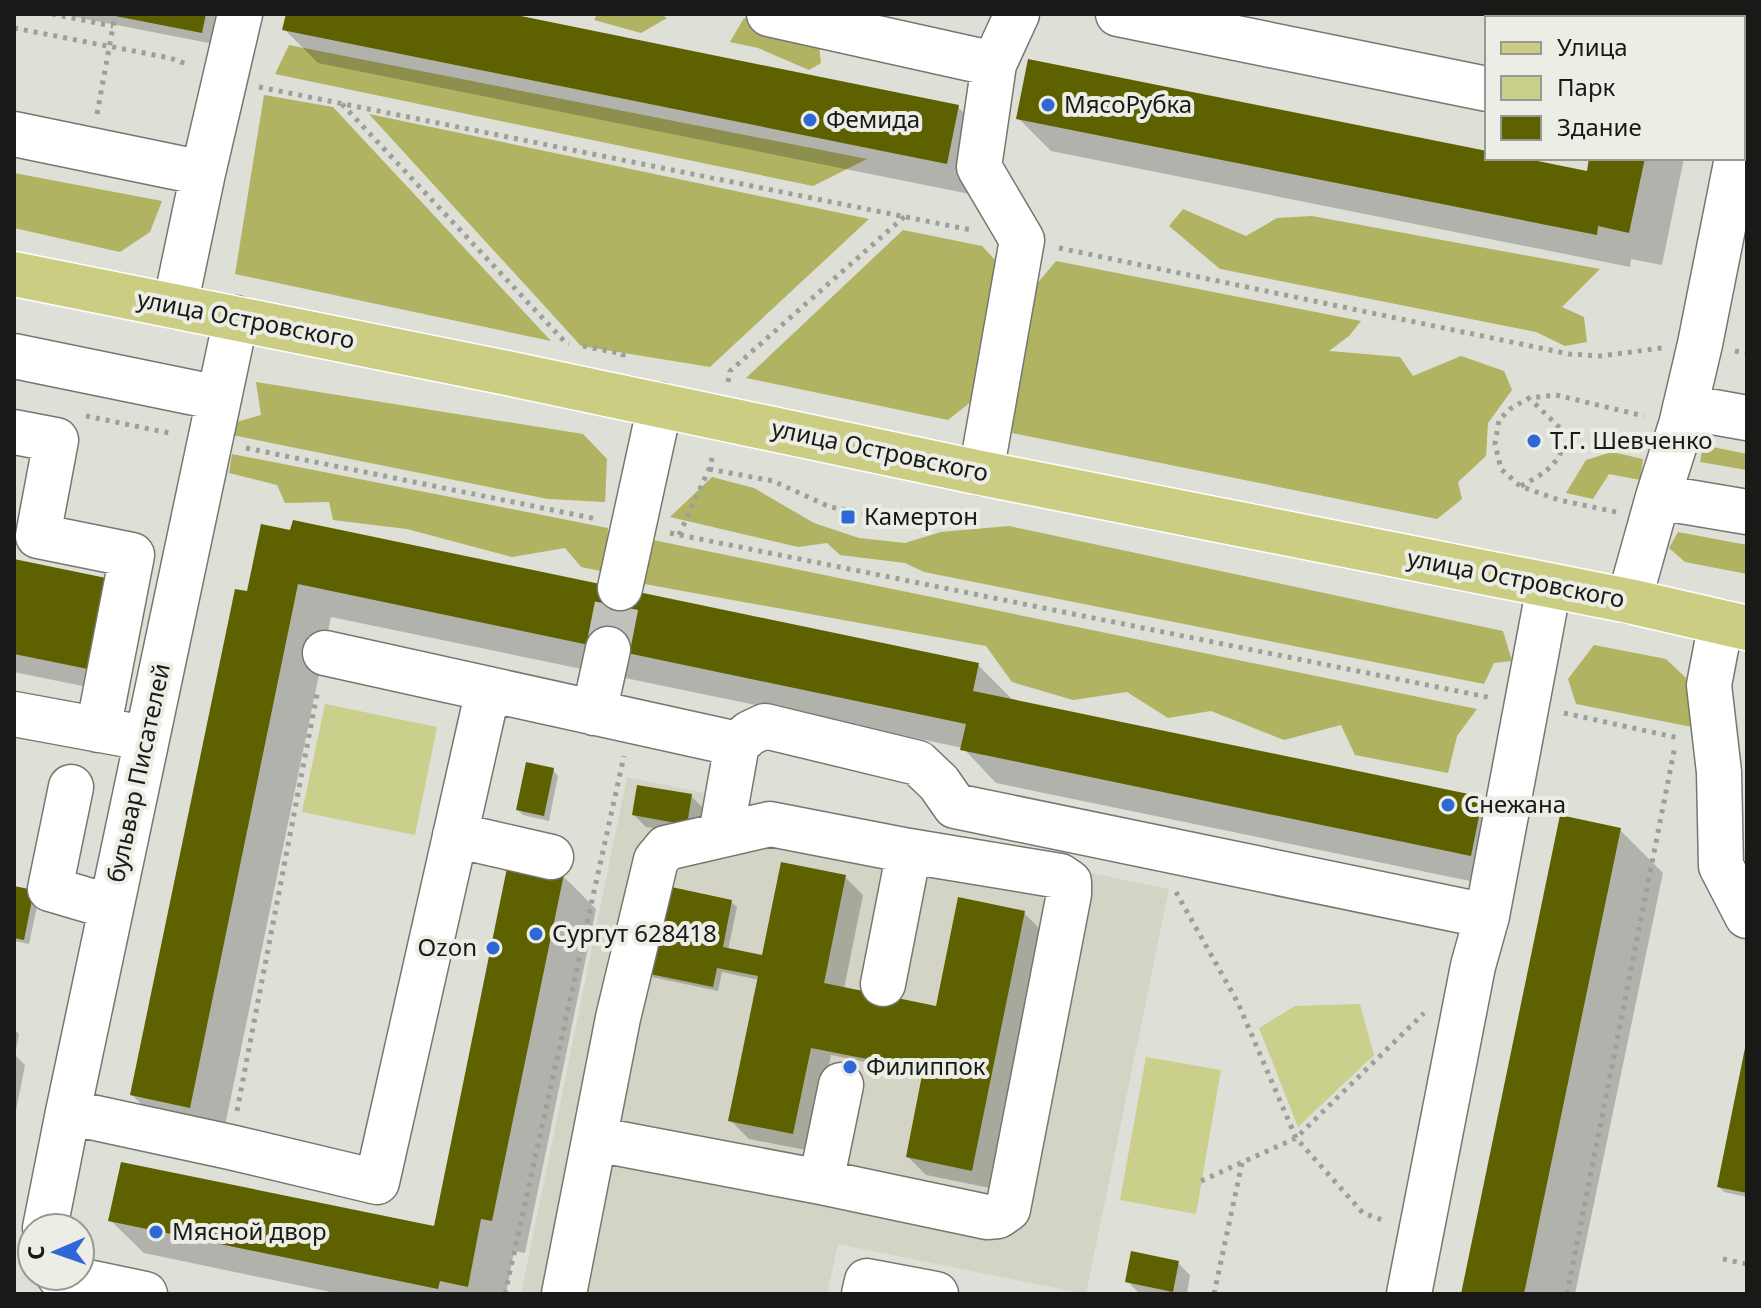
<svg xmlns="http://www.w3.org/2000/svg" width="1761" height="1308" font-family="'Noto Sans',sans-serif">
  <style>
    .built { fill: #d3d4c5 }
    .green { fill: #cacf8b }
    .forest { fill: #afb362 }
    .shadow { fill: #0003 }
    .building { fill: #5e6100 }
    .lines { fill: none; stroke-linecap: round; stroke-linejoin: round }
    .minor-tunnel { stroke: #c0c1ba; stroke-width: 44; stroke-dasharray: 44 22; stroke-linecap: butt }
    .minor-casing { stroke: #76776f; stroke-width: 47 }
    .major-casing { stroke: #fff; stroke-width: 47 }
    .path { stroke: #9e9f98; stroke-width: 5; stroke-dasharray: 4 6; stroke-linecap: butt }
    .minor { stroke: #fff; stroke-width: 44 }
    .major { stroke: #cbce82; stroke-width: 44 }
    .poi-dot { fill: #2e68d6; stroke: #ecede4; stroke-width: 3 }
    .labels { text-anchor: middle; stroke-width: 8; stroke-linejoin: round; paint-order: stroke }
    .poi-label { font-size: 24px; fill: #191a17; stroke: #ecede4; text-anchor: start }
    .street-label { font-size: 24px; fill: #191a17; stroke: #ecede4 }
  </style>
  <rect width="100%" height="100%" fill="#dedfd7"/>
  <!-- built -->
  <path class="built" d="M627,777L1169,889L1086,1294L838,1244L827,1294H521Z"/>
  <!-- green -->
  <path class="green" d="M325,704L437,727L415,835L302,812Z
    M1360,1004L1374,1055L1298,1127L1259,1028L1295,1006Z
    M1146,1057L1221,1070L1196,1214L1120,1200Z"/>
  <!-- forest -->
  <path class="forest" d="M597,14H660L667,18L641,33L594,20Z
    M744,18L781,37L819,46L821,63L809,70L758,48L730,42Z
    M289,45L867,159L813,186L275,74Z
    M264,95L333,107L551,341L235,274Z
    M369,114L869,219L710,367L581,346Z
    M14,173L162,201L150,232L120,252L14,228Z
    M1183,209L1246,236L1277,218L1312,216L1600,269L1562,307L1584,317L1587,342L1565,346L1536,332L1220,269L1169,226Z
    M903,230L982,246L997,262L977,397L948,420L746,378Z
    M1056,261L1361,321L1349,336L1329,351L1400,357L1413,376L1461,356L1504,371L1512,390L1488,423L1486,456L1458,482L1462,499L1437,519L1012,433L1015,394L1036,285Z
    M256,382L583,434L607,459L605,502L548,499L232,435L236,422L261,415Z
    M1703,445L1747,454V470L1700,462Z
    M1612,452L1643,459L1640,480L1609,474L1593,499L1566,493L1586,460Z
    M232,454L608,528L606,572L581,567L565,548L512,557L407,529L333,520L329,502L285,503L277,485L229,473Z
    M712,477L754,488L814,523L859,538L905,543L941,532L1009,526L1503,631L1512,661L1494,663L1484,684L924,572L905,563L840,555L827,543L798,547L670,517Z
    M1678,532L1747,545V574L1685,562L1669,548Z
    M653,540L1477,709L1457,736L1448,773L1355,755L1341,725L1284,740L1211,711L1168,718L1127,692L1073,700L1012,682L986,646L639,583Z
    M1594,645L1666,659L1686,678L1692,727L1576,704L1568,679Z"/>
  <!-- shadow -->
  <path class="shadow" d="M60,14H220L214,44Z
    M288,14H501L958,107L991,140L980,196L318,63L284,29Z
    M1620,14H1712V18H1619Z
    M1018,118L1487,153V158H1512L1588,173L1591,158H1684L1662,265L1631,259L1630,267L1051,151Z
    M263,526L978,665L1011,698L1010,701L1482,799L1515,832L1504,888L996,783L963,748L331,617L222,1140L166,1128L132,1095L249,594Z
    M14,562L117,693L14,672Z
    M553,770L558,776L549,821L523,815L518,810Z
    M691,796L703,808L698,836L646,827L634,815Z
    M1620,830L1663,873L1575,1294H1462Z
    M563,876L596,909L525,1253L514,1251L506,1294H340L144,1253L110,1220L435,1228Z
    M845,877L863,895L844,989L938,1008L1024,913L1042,931L990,1188L926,1175L908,1157L925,1074L831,1055L811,1151L749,1139L730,1120L759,980L722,972L718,991L652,977L647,972L731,902L737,907L728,950L764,958Z
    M14,888L39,897L29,944L14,941Z
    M14,1029L19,1034L15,1055L25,1065L14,1121Z
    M1747,1046V1197L1724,1192L1719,1187Z
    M1178,1263L1190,1275L1187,1294L1139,1293L1127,1281Z"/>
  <!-- building -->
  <path class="building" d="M111,14H206L202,33L110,15Z
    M286,14H511L959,105L947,164L282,30Z
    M1618,14H1673L1672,18H1617Z
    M1028,59L1487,151V158H1523L1587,171L1589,158H1645L1629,233L1598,226L1597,235L1016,119Z
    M293,520L979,663L973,691L1483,797L1471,856L960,750L966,724L298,584L190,1108L130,1095L235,589L247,591L261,524L290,530Z
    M14,559L111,579L93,670L14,654Z
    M526,762L554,768L544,816L516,810Z
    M637,785L692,794L687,825L632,815Z
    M1560,815L1621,828L1524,1294H1461Z
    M781,862L846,875L824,983L936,1006L958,897L1025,911L972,1171L906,1157L923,1070L811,1048L793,1134L728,1121L758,976L717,968L713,987L645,973L662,885L732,900L723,947L762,955Z
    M508,863L564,874L492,1221L481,1219L468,1287L440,1281L438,1289L108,1221L121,1162L434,1226Z
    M14,886L34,890L24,940L14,938Z
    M1746,1043H1747V1193L1717,1187Z
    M1131,1251L1179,1261L1173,1292L1125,1282Z"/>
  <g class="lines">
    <!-- minor-tunnel -->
    <path class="minor-tunnel" d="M608,649L620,588"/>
    <!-- minor casing -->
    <g class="minor-casing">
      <path id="minor" d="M769,14L994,64
        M1118,14L1487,89
        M1549,18V14
        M1743,128L1747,108
        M14,134L203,173
        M175,306L203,173L240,14
        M14,356L219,398
        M1685,407L1747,418
        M14,432L56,440L38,536L132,555L98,730
        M981,473L1022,240L979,167L994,64L1017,14
        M1658,497L1747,512
        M620,588L660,405
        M1629,601L1658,497L1681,425L1700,344L1737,158
        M1721,622L1709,685L1719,772L1721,866L1747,916
        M325,653L737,744L750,733L765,726L918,763L939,783L955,806L1487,916
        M594,713L608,649
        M14,714L128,735
        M71,787L50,889L111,907
        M721,834L737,744
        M455,835L551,857
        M883,984L909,851
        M68,1112L230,1147L377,1182L488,690
        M821,1182L841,1085
        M45,1228L68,1112L236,318
        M59,1276L145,1294
        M564,1294L618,1018L656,860L666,848L770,824L909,851L1060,876L1069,882V894L1008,1209L998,1216L987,1217L821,1182L595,1139
        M864,1294L867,1281L936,1294
        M1409,1294L1473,966L1487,916L1549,586"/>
    </g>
    <!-- major casing -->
    <g class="major-casing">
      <path id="major" d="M14,274L507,373L981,473L1629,601L1747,628"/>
    </g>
    <!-- path -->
    <path class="path" d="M52,14L113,26
      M1727,18L1728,14
      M14,28L170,58L189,65
      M259,87L971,230
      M342,104L566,343L569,344
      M97,114L115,16
      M1059,248L1569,354L1600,356L1662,348
      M583,346L623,354V359
      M1735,351L1747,353
      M728,382L730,371L905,216
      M86,416L174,434
      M246,448L597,519
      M709,469L773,481L830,507L917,521
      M1521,486C1543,474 1555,468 1565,444L1560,428L1530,399
      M1616,512L1559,500L1520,486L1501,469L1495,444L1499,420L1510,409L1529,398L1556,395L1644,416
      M670,533L1492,698
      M679,535L709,469L713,455
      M1564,713L1679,738
      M1176,892L1238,1003L1296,1138L1363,1213L1385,1221
      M237,1111L318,689
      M1201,1181L1296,1138L1424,1013
      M1723,1259L1747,1264
      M505,1294L624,756
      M1214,1294L1242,1163
      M1567,1294L1675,746"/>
    <!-- minor -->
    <use href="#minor" class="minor"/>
    <!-- major -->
    <use href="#major" class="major"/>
  </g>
  <!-- markers -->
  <g class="poi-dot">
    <circle cx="1048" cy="105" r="8"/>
    <circle cx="810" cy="120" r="8"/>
    <circle cx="1534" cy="441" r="8"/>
    <rect x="840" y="509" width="16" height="16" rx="4"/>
    <circle cx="1448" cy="805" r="8"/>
    <circle cx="536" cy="934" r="8"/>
    <circle cx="493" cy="948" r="8"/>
    <circle cx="850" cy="1067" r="8"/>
    <circle cx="156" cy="1232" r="8"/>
  </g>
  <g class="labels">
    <!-- poi labels -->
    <g class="poi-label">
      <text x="1064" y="113">МясоРубка</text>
      <text x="826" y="128">Фемида</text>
      <text x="1550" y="449">Т.Г. Шевченко</text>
      <text x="864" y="525">Камертон</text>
      <text x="1464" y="813">Снежана</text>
      <text x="552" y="942">Сургут 628418</text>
      <text x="477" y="956" text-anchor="end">Ozon</text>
      <text x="866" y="1075">Филиппок</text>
      <text x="172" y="1240">Мясной двор</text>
    </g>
    <!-- street labels -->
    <g class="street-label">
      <text transform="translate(246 320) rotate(11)" y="8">улица Островского</text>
      <text transform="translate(880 451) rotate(12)" y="8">улица Островского</text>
      <text transform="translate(1516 579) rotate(11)" y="8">улица Островского</text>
      <text transform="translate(139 773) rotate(-78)" y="8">бульвар Писателей</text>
    </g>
  </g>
  <!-- border -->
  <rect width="1761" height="1308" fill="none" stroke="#191a17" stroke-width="32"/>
  <!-- legend -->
  <rect x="1485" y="16" width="260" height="144" fill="#ecede4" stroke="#989992" stroke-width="2"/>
  <rect x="1501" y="42" width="40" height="12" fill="#cbce82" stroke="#989992" stroke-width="2"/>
  <text x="1557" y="56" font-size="24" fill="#191a17">Улица</text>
  <rect x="1501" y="76" width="40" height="24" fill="#cacf8b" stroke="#989992" stroke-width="2"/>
  <text x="1557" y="96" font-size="24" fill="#191a17">Парк</text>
  <rect x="1501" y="116" width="40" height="24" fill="#5e6100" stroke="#989992" stroke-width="2"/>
  <text x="1557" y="136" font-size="24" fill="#191a17">Здание</text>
  <!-- north arrow -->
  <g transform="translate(56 1252) rotate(268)"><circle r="38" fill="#ecede4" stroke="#989992" stroke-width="2"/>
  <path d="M0-6L14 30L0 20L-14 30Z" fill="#2e68d6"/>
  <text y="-12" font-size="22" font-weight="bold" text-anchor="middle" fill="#191a17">С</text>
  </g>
</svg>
